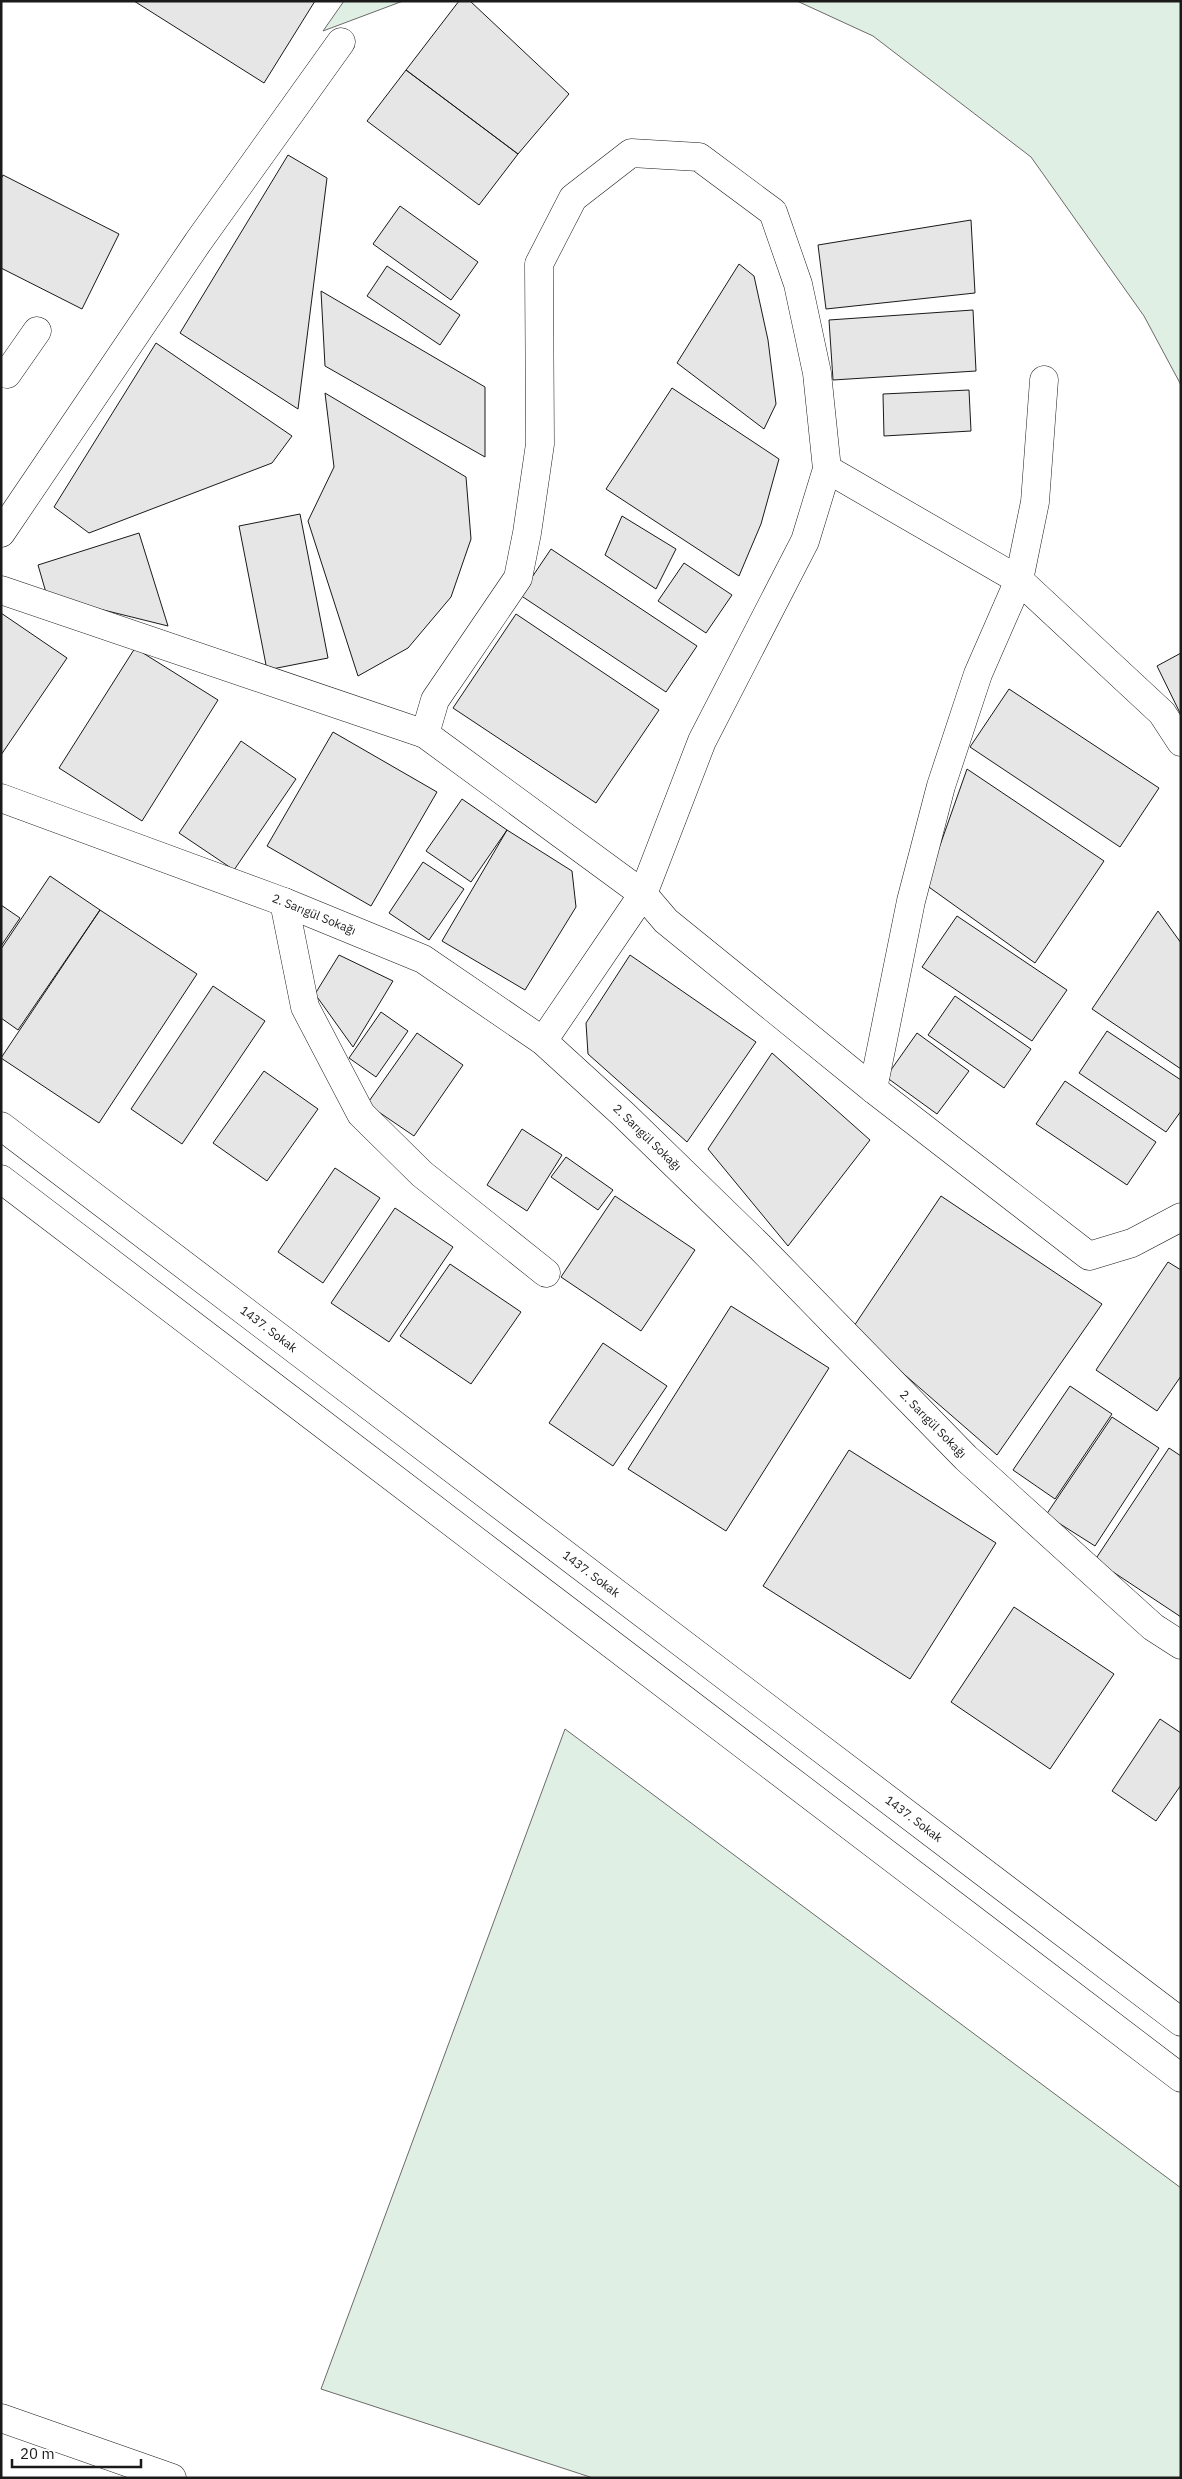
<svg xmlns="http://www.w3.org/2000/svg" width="1182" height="2479" font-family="'IBM Plex Sans',sans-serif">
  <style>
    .green { fill: #e0efe3; stroke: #6a6a6a }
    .building { fill: #e6e6e6; stroke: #1a1a1a }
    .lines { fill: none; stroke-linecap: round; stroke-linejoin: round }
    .minor-casing { stroke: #1a1a1a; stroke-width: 29 }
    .minor { stroke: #fff; stroke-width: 28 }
    .labels { text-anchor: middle; stroke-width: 4; stroke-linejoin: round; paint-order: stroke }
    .street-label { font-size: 12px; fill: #1a1a1a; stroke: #fff }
  </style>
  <rect width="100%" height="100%" fill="#fff"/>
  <!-- green -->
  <path class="green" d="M344,1H403L323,31Z
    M797,1H1181V385L1144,316L1031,157L873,36Z
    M565,1729L1181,2188V2478H593L321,2389Z"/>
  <!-- building -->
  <path class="building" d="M134,1H315L264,83Z
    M459,1H470L569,94L518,154L406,70Z
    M406,70L518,154L479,205L367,121Z
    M288,155L327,178L298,409L180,333Z
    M3,175L119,234L82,309L1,268V179Z
    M400,206L478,262L451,300L373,244Z
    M971,220L975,293L826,309L818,245Z
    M739,264L754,276L768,340L776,404L764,429L677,363Z
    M387,266L460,315L440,345L367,296Z
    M321,291L485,387V457L325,366Z
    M973,310L976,371L833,380L829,320Z
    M156,343L292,436L272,463L89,533L54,507Z
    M672,388L779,459L761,524L739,576L606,489Z
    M969,390L971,431L884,436L883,394Z
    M325,393L466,477L471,539L451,597L408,648L358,676L308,521L334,467Z
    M300,514L328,658L267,670L239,526Z
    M622,516L676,549L656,589L605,555Z
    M139,533L168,626L47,596L38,565Z
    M551,549L697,646L666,692L520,595Z
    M684,563L732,595L706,633L658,601Z
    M1,613L67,658L1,755Z
    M516,614L659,710L596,803L453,708Z
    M135,648L218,700L142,821L59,768Z
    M1181,653V715L1157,666Z
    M1009,689L1159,788L1120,847L970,747Z
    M333,732L437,792L371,906L267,846Z
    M241,741L296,779L234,870L179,833Z
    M967,769L1104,861L1035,963L926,885Z
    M462,799L507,830L471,882L426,851Z
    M507,830L572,871L576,907L525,990L442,941Z
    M423,862L464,889L429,940L389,913Z
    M50,876L100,910L18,1030L1,1018V949Z
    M1,905L20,918L1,946Z
    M100,910L197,974L99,1123L1,1058Z
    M1158,911L1181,943V1069L1092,1009Z
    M957,916L1067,990L1032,1041L922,967Z
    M339,955L393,981L353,1047L315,994Z
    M630,955L756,1042L687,1142L588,1054L586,1023Z
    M213,986L265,1021L182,1144L131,1109Z
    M955,996L1031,1049L1004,1088L928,1035Z
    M381,1012L408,1031L376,1077L349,1058Z
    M1107,1031L1181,1080V1111L1166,1132L1079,1073Z
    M417,1033L463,1065L414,1136L367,1104Z
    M917,1033L969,1071L937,1114L886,1077Z
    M772,1053L870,1140L788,1246L708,1149Z
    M264,1071L318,1109L267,1181L213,1143Z
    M1065,1081L1156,1142L1127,1185L1036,1124Z
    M522,1129L562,1155L527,1211L487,1185Z
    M566,1157L613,1190L598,1210L551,1177Z
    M335,1168L380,1198L323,1283L278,1252Z
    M615,1196L695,1250L641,1331L561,1277Z
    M941,1196L1102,1304L997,1455L852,1329Z
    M395,1208L453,1247L389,1342L331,1303Z
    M1168,1262L1181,1270V1376L1157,1411L1096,1370Z
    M450,1264L521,1312L471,1384L400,1336Z
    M731,1306L829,1368L726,1531L628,1469Z
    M603,1343L667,1386L613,1466L549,1423Z
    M1070,1386L1112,1414L1055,1499L1013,1470Z
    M1112,1417L1159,1448L1095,1546L1046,1515Z
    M1169,1448L1181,1456V1617L1095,1560Z
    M849,1450L996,1543L910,1679L763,1586Z
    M1014,1607L1114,1674L1050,1769L951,1702Z
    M1160,1719L1181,1733V1785L1156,1821L1112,1791Z"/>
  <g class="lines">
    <!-- minor casing -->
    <g class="minor-casing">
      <g id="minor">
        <path d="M1,370L7,374L37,331"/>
        <path d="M827,469L1019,580L1162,713L1181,742"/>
        <path d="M1,533L198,242L341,42"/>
        <path d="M1,590L425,734L643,894L666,921L873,1089L1089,1256L1132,1243L1181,1217"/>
        <path d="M425,734L435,700L518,578L527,533L540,444L539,264L573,198L631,153L699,157L773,212L798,284L817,373L827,469L805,541L702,741L643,894L543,1041"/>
        <path id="s1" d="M1,798L284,902L423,959L543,1041L623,1114L760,1247L966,1458L1153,1627L1181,1645"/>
        <path d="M284,902L305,1007L361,1114L422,1174L546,1273"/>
        <path d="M873,1089L911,901L941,786L978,674L1019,580L1035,502L1044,380"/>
        <path id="s2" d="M1,1126L1181,2022"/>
        <path d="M1,1179L1181,2078"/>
        <path d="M1,2418L172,2478"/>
      </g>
    </g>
    <!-- minor -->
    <use href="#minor" class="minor"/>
  </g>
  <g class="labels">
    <!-- street labels -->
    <g class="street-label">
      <text dy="4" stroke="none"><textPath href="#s1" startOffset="334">2. Sarıgül Sokağı</textPath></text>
      <text dy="4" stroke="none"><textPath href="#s1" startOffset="739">2. Sarıgül Sokağı</textPath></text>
      <text dy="4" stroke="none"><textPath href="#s2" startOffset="336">1437. Sokak</textPath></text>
      <text dy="4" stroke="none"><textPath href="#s1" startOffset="1144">2. Sarıgül Sokağı</textPath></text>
      <text dy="4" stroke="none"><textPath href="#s2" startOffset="741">1437. Sokak</textPath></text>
      <text dy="4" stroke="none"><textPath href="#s2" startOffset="1146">1437. Sokak</textPath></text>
    </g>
  </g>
  <!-- border -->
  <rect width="1182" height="2479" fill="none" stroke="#1a1a1a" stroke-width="5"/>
  <!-- scale -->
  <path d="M12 2459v8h129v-8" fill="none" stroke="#1a1a1a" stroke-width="2.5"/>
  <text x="20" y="2459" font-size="15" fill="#1a1a1a" stroke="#ffffff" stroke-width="4" paint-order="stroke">20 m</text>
</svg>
